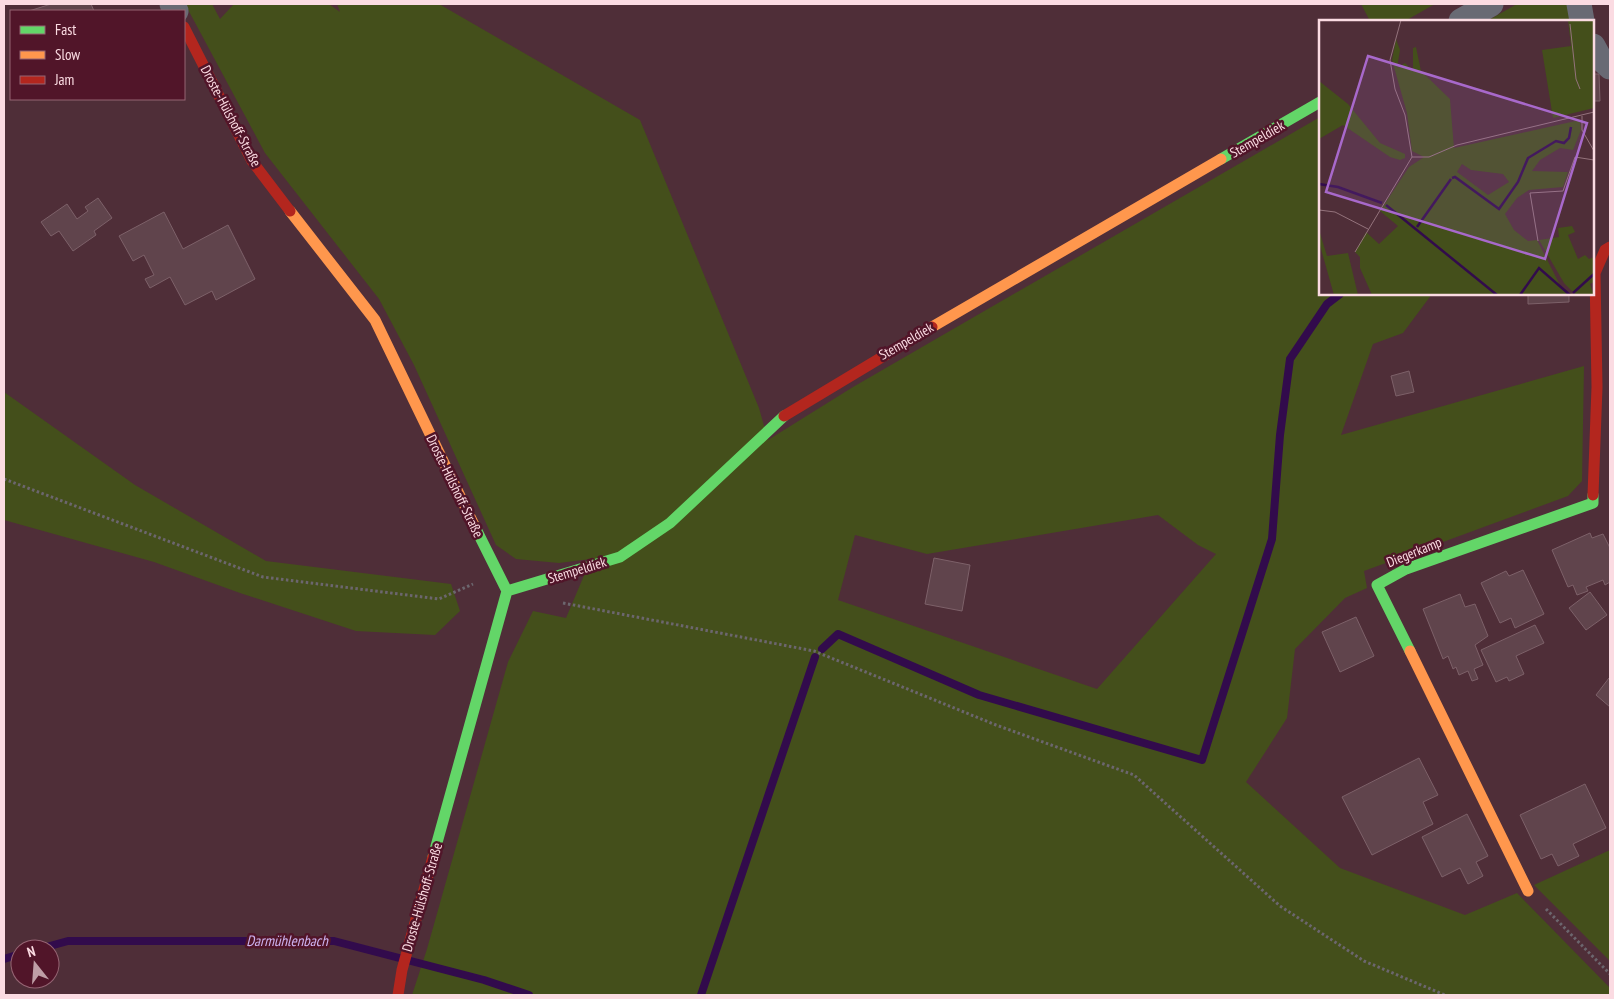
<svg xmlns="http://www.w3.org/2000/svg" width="1614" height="999" font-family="'PT Sans Narrow',sans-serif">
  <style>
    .green { fill: #444f1b; fill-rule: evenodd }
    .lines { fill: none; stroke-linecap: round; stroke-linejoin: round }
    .stream { stroke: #320b4c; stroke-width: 8 }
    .building { fill: #60444c; stroke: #7d6169 }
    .path { stroke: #6c666e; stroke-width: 3; stroke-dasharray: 2.5 2.5; stroke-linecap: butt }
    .street { stroke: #696a74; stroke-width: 25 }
    .fast { stroke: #63d668; stroke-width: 11 }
    .slow { stroke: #ff974d; stroke-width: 11 }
    .jam { stroke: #b3261e; stroke-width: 11 }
    .labels { text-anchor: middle; stroke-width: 5; stroke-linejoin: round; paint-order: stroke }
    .street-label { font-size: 14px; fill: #fbdbe2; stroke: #511529 }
    .water-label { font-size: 15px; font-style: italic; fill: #cdb3f0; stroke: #511529 }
    .inset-river { fill: none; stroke: #320b4c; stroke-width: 2.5 }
    .inset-road { fill: none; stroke: #94737c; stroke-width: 1 }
    .view { fill: #a869cb; fill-opacity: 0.15; stroke: #a869cb; stroke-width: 2.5 }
    .inset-edge { fill: none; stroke: #fbdbe2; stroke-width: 2.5 }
  </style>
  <rect width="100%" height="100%" fill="#4f2e38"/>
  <!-- green -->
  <path class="green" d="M185,4H212L220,19L234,4H329L340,12L337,4H439L640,120L759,408L768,440L853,387L1320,117V294H1432L1403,333L1373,344L1341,435L1584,366L1582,481L1568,496L1364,571L1367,588L1345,598L1295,649L1287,718L1246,782L1340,868L1465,915L1517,893L1610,988V995H412L427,949L508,662L533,611L566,618L591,559L559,563L516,559L496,545L414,365L379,299L265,153ZM1158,515L1198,545L1216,554L1097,689L838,600L855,535L927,554Z
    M1361,4H1435L1405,21H1370Z
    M1517,4H1568L1574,21H1487Z
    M4,392L135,485L266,561L451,584L460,611L435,635L356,631L240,593L154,562L4,520Z
    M1610,850V961L1534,885Z"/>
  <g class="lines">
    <!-- stream -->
    <path class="stream" d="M822,649L838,634L979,695L1202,760L1272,539L1280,435L1290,359L1327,304L1340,294
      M39,949L68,941H334L484,980L529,995
      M4,959L20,954
      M701,995L815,657"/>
  </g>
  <!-- building -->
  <path class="building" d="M51,4H91L94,11H29Z
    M1593,74H1599L1600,101H1593Z
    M98,198L112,218L94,231L96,235L73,251L59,231L51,236L41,222L67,204L77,219L88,211L85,207Z
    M164,212L183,249L228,225L255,279L216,300L212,291L185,305L170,277L150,288L145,279L154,275L144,255L133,261L119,236Z
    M1528,294H1569V302L1528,304Z
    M1409,371L1414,392L1396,396L1391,376Z
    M1590,533L1592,538L1603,534L1610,548V582L1605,585L1603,580L1586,587L1588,591L1577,595L1573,585L1568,587L1552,550Z
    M934,558L970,565L962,611L925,604Z
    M1523,570L1544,614L1515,628L1511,618L1500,623L1481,583L1506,571L1509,576Z
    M1590,592L1607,615L1586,630L1569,608Z
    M1460,594L1465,607L1475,604L1488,636L1475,645L1483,665L1474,669L1478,679L1472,681L1468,671L1459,675L1456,667L1453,669L1448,656L1443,659L1423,609Z
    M1356,617L1374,656L1340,672L1322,632Z
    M1535,625L1544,643L1516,656L1524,674L1509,681L1507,677L1496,682L1481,650Z
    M1609,678L1610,680V707L1596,695Z
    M1419,758L1438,795L1423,802L1433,824L1372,855L1342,797Z
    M1585,784L1606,828L1573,844L1579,856L1558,866L1552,854L1541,859L1520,815Z
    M1467,814L1488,856L1476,862L1483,876L1468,884L1460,868L1442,877L1422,837Z"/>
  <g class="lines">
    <!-- path -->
    <path class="path" d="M4,479L263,577L439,599L473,584
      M563,603L814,651L996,725L1134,775L1280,906L1364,961L1445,995
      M1546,909L1610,974"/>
    <!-- street -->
    <path class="street" d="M172,4L176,11
      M1579,4L1582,21
      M1461,21L1491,4
      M1593,46L1599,57L1610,67"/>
    <!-- fast -->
    <path class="fast" d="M1221,159L1320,102
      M507,591L620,557L670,523L784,416
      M1410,651L1377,585L1406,569L1593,503V495
      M433,857L507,591L474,525"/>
    <!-- slow -->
    <path class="slow" d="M290,211L375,320L474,525
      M932,327L1221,159
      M1410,651L1528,891"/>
    <!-- jam -->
    <path class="jam" d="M184,27L252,161L290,211
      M784,416L932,327
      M1593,495L1597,387L1595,273L1605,250L1610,247
      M398,995L402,970L433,857"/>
  </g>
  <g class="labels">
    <!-- street labels -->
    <g class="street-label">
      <text transform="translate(231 116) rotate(62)" y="5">Droste-Hülshoff-Straße</text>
      <text transform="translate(1257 139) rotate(-30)" y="5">Stempeldiek</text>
      <text transform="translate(906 341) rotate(-30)" y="5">Stempeldiek</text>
      <text transform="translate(455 486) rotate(64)" y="5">Droste-Hülshoff-Straße</text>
      <text transform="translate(1414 552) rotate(-22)" y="5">Diegerkamp</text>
      <text transform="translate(577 570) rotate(-17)" y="5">Stempeldiek</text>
      <text transform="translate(422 897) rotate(-74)" y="5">Droste-Hülshoff-Straße</text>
    </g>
    <!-- water labels -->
    <g class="water-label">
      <text x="287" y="946">Darmühlenbach</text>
    </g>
  </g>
  <!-- overview -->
  <g transform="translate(1319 20)">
    <rect width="275" height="275" fill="#4f2e38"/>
    <path d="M249,0H275V88L234,98L223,30L252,26ZM77,19L81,30L78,48L86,43L94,51V28L97,27L102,51L131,79L135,128L261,100L262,110L254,130L241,128L221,140L213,151L249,152L244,167L210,170L198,178L186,194L195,210L209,221L218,220L241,265L252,275H53L41,248V237L36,232L47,212L60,224L79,206L61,191L90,147L105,137L93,131L88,93L73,40ZM143,144L152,150L184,154L190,162L169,175L138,152ZM0,61L29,84L61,123L86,134V138L81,140L71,137L24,105L0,119ZM253,206L256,212L249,215L259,239L266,235L270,239L275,237V262L271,264L275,275H257L245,263L220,220L240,217L239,208ZM0,210L8,236L29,233L39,275H15L0,222Z" fill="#444f1b" fill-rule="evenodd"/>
    <path class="inset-river" d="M133,158L136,157L180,189L199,162L209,138L237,121L245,123L250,118L252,107M0,164L19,167L63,183M67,185L178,275M98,207L132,159M254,273L275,254M201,275L220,248L251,275"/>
    <path class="inset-road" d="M251,4L257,59L261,69M263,96V110L275,131M93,137H110L138,125L275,92M0,190L16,192L49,209M219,221L211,173L244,171L256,137L275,140M36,232L93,137L86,95L76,69L71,40L82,0"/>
    <path class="view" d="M49,36L268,103L226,239L7,172Z"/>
    <rect width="275" height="275" class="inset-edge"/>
  </g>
  <!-- border -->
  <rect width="1614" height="999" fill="none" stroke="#fbdbe2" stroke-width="10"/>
  <!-- legend -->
  <rect x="10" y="10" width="175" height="90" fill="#511529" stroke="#956473"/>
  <rect x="20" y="26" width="25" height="8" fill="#63d668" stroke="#956473"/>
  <text x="55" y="35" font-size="15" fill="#fbdbe2">Fast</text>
  <rect x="20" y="51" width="25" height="8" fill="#ff974d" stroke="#956473"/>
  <text x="55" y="60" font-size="15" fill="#fbdbe2">Slow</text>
  <rect x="20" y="76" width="25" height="8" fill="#b3261e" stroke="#956473"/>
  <text x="55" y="85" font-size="15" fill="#fbdbe2">Jam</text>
  <!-- north arrow -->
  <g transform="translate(35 964) rotate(343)"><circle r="24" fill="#511529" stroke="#956473"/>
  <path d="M0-4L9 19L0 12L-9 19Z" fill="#bf9ea6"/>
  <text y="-8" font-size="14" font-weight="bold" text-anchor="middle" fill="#fbdbe2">N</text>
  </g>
</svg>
